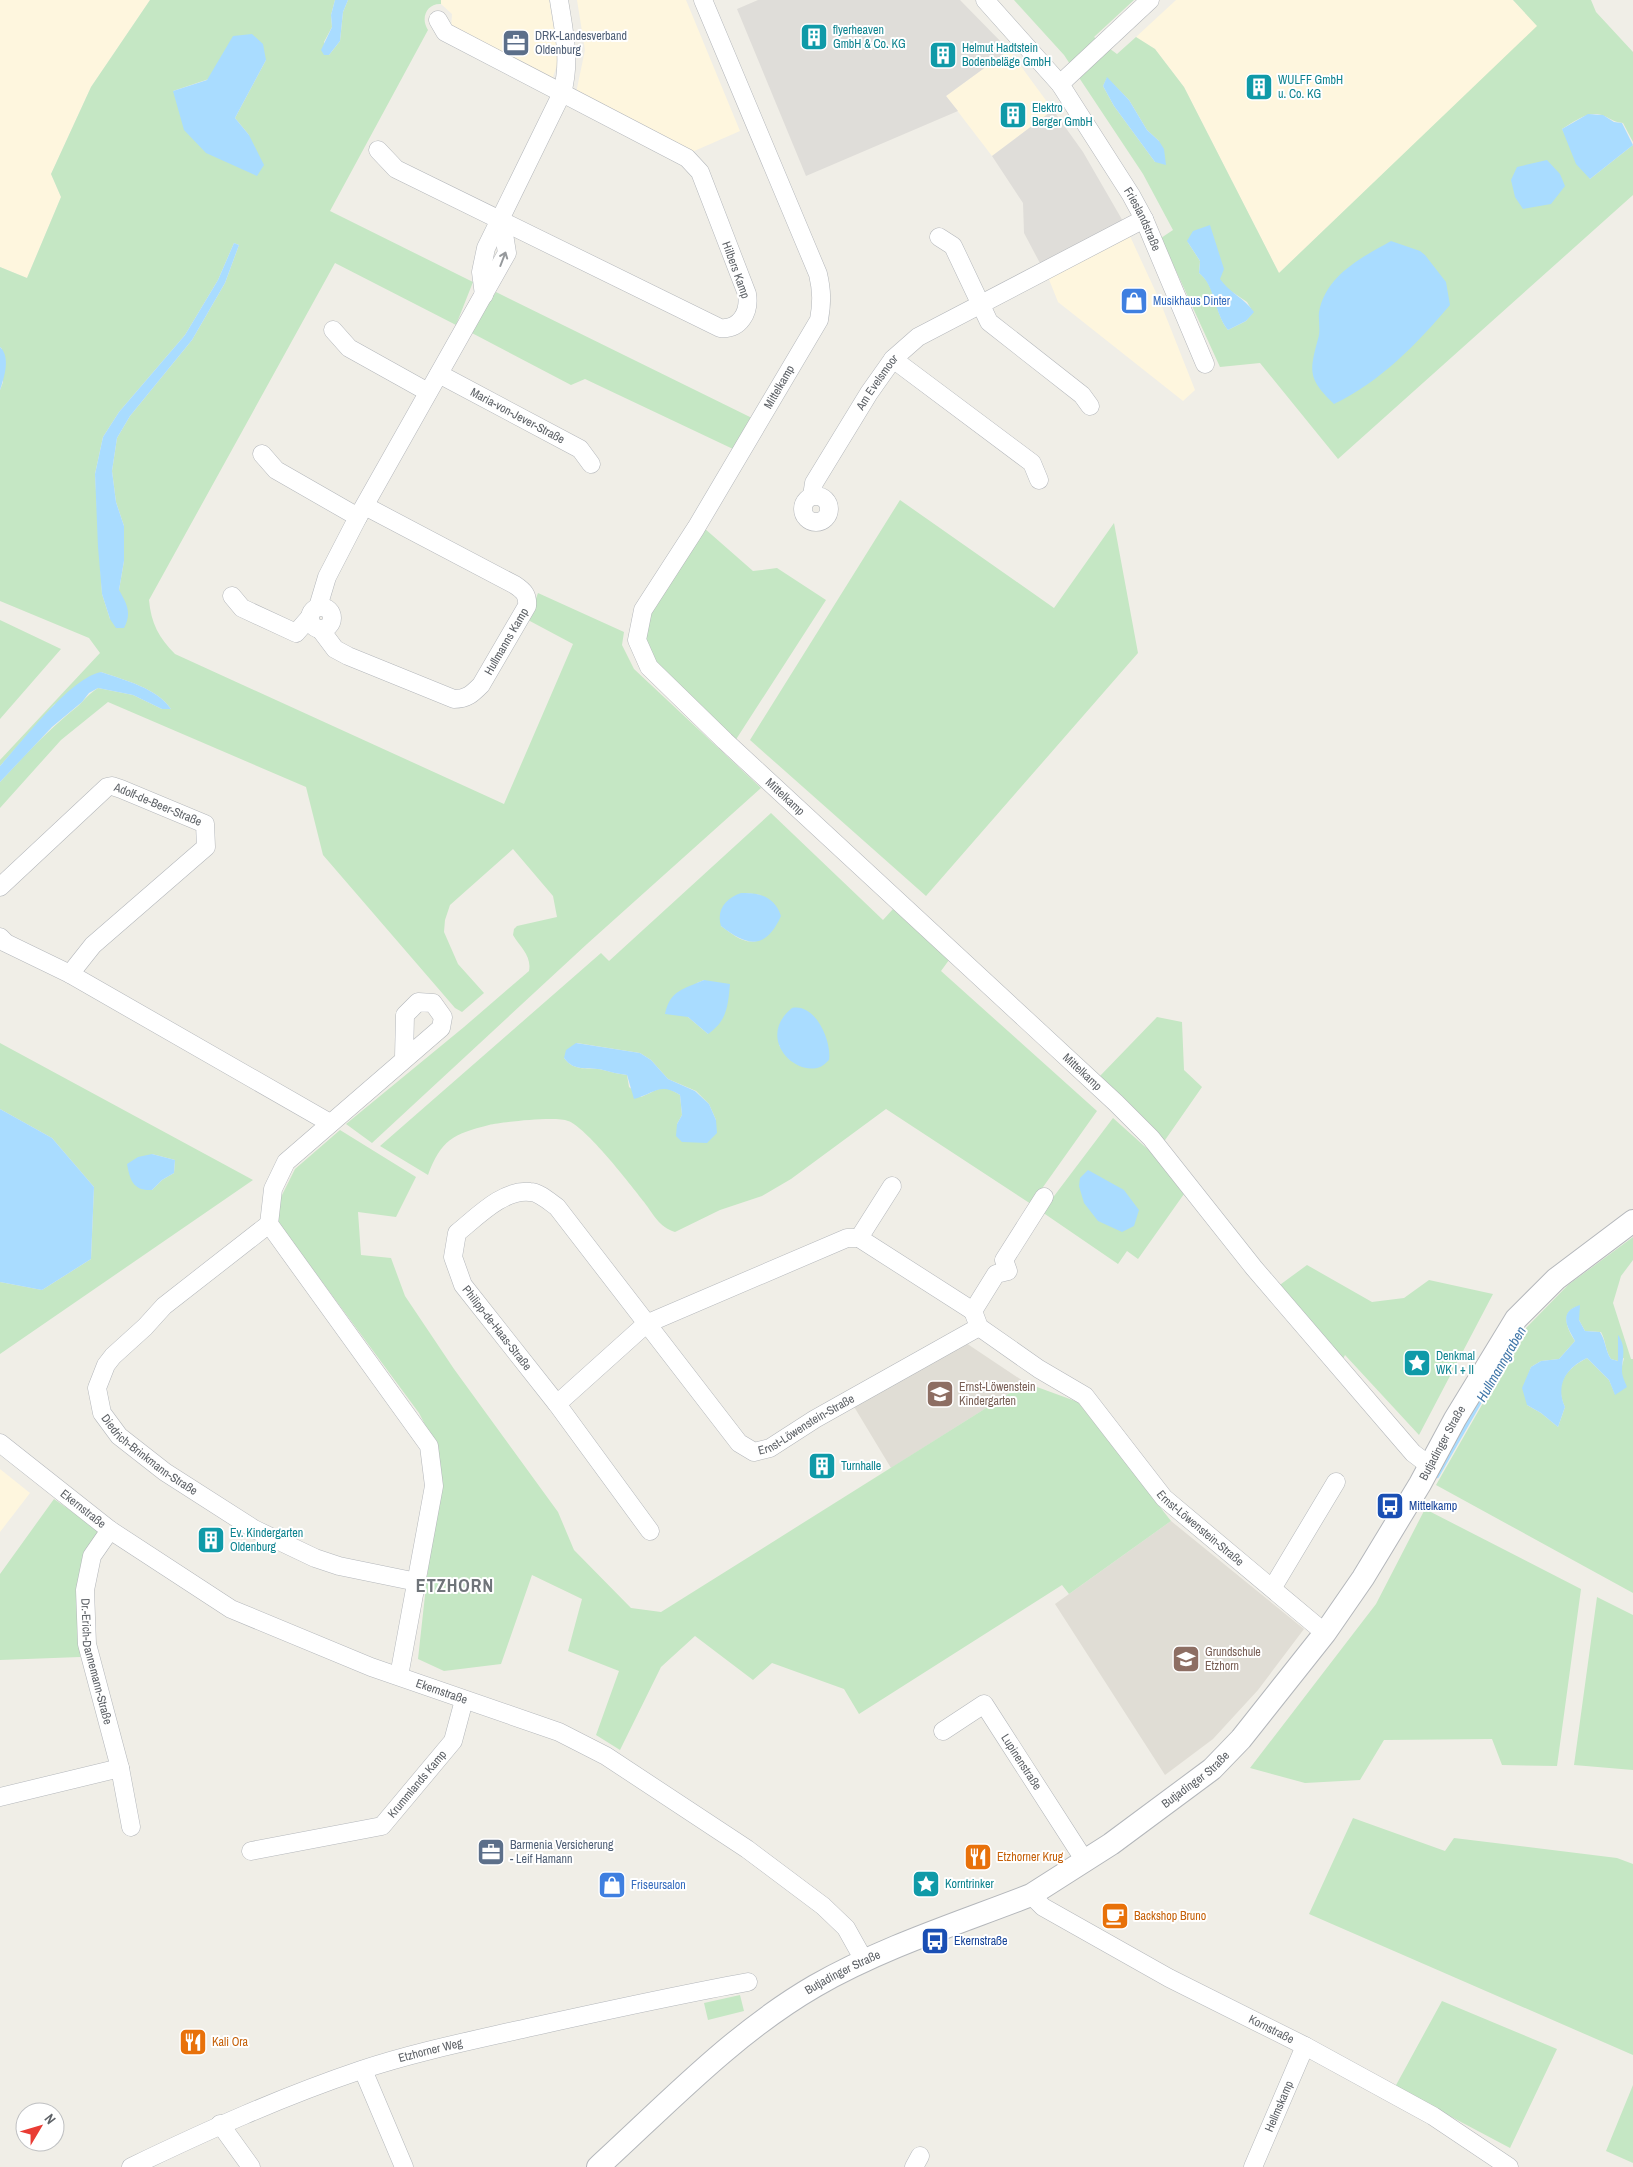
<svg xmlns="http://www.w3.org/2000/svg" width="1633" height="2167" font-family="'Archivo Narrow',sans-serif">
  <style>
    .commercial { fill: #fef6de }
    .industrial { fill: #dfddd9 }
    .education { fill: #e0ddd5 }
    .green { fill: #c5e7c4; fill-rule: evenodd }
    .water { fill: #a9dcff }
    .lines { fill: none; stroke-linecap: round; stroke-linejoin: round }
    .stream { stroke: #a9dcff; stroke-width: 4.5 }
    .minor-casing { stroke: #b4b7bb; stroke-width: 19 }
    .tertiary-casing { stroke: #b4b7bb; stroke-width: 24 }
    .minor { stroke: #fff; stroke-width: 18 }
    .tertiary { stroke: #fff; stroke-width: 22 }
    .oneway { stroke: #96999c }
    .labels { text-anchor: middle; stroke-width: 4; stroke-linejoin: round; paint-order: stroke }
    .culture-label { font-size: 12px; fill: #0d838f; stroke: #fff; text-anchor: start }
    .service-label { font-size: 12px; fill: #4e5e75; stroke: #fff; text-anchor: start }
    .street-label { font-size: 12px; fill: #5e6267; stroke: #fff }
    .shop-label { font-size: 12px; fill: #366cbe; stroke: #fff; text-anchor: start }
    .education-label { font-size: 12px; fill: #785e54; stroke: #fff; text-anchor: start }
    .transit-label { font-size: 12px; fill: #164399; stroke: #fff; text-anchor: start }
    .food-label { font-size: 12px; fill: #c56008; stroke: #fff; text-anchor: start }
    .water-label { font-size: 14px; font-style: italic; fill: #4177a9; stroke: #fff }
    .district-label { font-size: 18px; font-weight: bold; letter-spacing: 1px; fill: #6f7479; stroke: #fff }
  </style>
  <rect width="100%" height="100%" fill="#f0eee7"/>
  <!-- commercial -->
  <path class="commercial" d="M0,0H150L91,87L51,174L61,197L27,278L0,267Z
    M441,0H549L558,54V62L552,80L451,30L452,14L441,4Z
    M577,0H686L740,131L692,152L576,93L585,50Z
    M1176,0H1513L1538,26L1279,273L1184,87L1155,49L1136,37Z
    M1009,50L1053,110L992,156L946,96Z
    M1129,234L1159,299L1195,390L1183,401L1058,302L1048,277Z
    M0,1469L30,1493L0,1532Z"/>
  <!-- industrial -->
  <path class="industrial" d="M758,0H960L1009,50L946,96L958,111L806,176L737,9Z
    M1053,110L1083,152L1124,223L1042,267L1024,233L1023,203L992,156Z"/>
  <!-- education -->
  <path class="education" d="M963,1341L1026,1383L891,1468L853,1405Z
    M1171,1521L1304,1629L1258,1690L1213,1739L1165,1775L1055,1604Z"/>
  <!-- green -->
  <path class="green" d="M150,0H335L331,15L332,27L324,42L329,55L340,41L343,12L348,0H441V4C427,3 420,18 428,30L330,211L473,282L456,325L335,263L149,600C151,623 159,638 175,654L504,804L573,644L528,620L538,593L624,632L622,645L634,669L761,788L587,944L372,1143L346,1124L464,1027L529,971C532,956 520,947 513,935L514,929L517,926L557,917L553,896L513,849L450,905L445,920L444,932L458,964L484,993L462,1012L455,1008L323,855L306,787L108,702L61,740L0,808V782C25,755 49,729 78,706C85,699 90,693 98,688L133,695L162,709H171C157,688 124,680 101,672L54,705L0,766V760L100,653L89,638L0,601V390L3,382L2,349L0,347V267L27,278L61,197L51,174L91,87ZM266,60L235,118L249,135L173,91ZM234,243L239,245L225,283L192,340L130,416L117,438L112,471L116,502L124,526V561L119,590L110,619L102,594L95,474L103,437L119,412L185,335L218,280Z
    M1014,0H1134L1094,37L1117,54L1136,37L1155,49L1184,87L1279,273L1537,26L1513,0H1591L1596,12L1633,52V142L1623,123C1614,122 1611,119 1604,116C1589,109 1574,122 1562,129L1590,179L1633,145V195L1338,459L1260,363L1220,367L1161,238L1173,230L1143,174L1064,55ZM1107,78L1129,100L1147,130L1159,141L1155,162L1114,106L1103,86ZM1187,241L1225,287L1247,302L1253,312L1246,321L1228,330C1214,313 1216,285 1199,273L1200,261Z
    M496,292L752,418L733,449L585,379L571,385L470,332Z
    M900,500L1054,608L1114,523L1138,653L926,896L750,740Z
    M704,528L753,571L777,568L826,600L735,741L654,665L644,642L646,612Z
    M0,620L61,649L0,719Z
    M771,813L883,920L893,909L949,960L941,971L1097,1111L1031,1204L886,1109L791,1179L762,1196L720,1210L675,1232C659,1227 654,1215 644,1202C631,1185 585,1126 568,1121C556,1116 503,1122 489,1125C453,1134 441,1140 428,1175L380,1146L601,953L609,961ZM746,893L761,895L757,941C742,944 733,934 721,926ZM704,980L708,1034L688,1017L697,983ZM797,1008L808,1012L814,1018L804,1067L789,1059L779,1045ZM577,1043L640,1053L651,1060L668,1079L696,1091L709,1104L716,1120L677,1124L682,1115L680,1095C662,1083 660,1089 641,1097L629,1087L627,1075C618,1074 612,1072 603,1070C588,1066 575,1073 564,1058Z
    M1157,1017L1182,1022L1184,1070L1202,1087L1163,1143L1099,1077Z
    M0,1043L253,1180L0,1354V1282L42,1290L91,1259L94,1187L52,1138L0,1109ZM152,1154L175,1160L174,1173L162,1180L152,1190Z
    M1113,1118L1152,1153L1184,1194L1138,1259L1127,1251L1118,1264L1042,1212Z
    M340,1130L416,1177L396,1217L358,1212L361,1255L391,1258L405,1296L454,1369L558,1512L574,1550L631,1608L661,1612L1026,1383L1078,1402L1171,1521L1069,1594L1062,1585L859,1714L844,1689L772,1663L753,1680L695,1636L661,1667L620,1750L596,1735L619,1671L568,1651L582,1599L532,1575L501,1664L444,1671L418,1659L428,1568L442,1486L436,1446L419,1413L275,1218L280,1199L295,1169Z
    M1633,1237V1260L1621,1276L1613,1303L1631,1359H1633V1593L1436,1485L1526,1328L1568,1285ZM1579,1306V1320L1585,1331L1601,1332C1606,1341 1605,1350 1611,1359L1618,1361L1624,1358L1615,1394L1609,1380L1587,1358C1566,1369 1554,1384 1565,1407L1558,1427L1541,1413L1527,1405V1378L1531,1367L1541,1361L1559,1359L1575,1341C1567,1329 1559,1311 1579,1306Z
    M1307,1265L1372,1302L1404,1298L1429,1280L1493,1294L1419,1435L1345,1355L1341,1363L1277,1287Z
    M54,1499L100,1531L78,1584L80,1657L0,1660V1574Z
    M1425,1509L1581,1589L1557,1766L1502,1765L1492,1739L1384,1740L1360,1780L1305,1783L1250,1768L1376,1604Z
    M1597,1597L1633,1615V1770L1574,1765Z
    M1353,1818L1445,1851L1454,1838L1617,1858L1633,1864V2055L1309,1914Z
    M740,1995L744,2011L708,2020L704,2003Z
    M1442,2001L1557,2049L1510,2148L1395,2087Z
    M1633,2085V2163L1606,2151Z"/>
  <!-- water -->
  <path class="water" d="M335,0H348L343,12L340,41L329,55H324L321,50L332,27L331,15Z
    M252,34L263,44L266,60L235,118L249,135L264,165L257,176L206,153L184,130L173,91L207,80L233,36Z
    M1107,77L1129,100L1147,130L1159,141L1164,149L1166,165L1155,162L1114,106L1103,86Z
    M1588,114L1603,115L1614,122L1622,123L1633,145L1590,179L1576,164L1562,129Z
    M1547,160L1560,174L1565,186L1551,204L1523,209L1515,197L1511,180L1517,167Z
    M1210,225L1224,269L1220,279C1229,292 1244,298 1254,312L1246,321L1228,330C1214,313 1215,285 1199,273L1200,261L1187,241L1193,231Z
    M1391,241L1420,251L1425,255L1446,282L1450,305C1417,344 1380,382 1334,404C1308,379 1309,372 1318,339C1321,330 1318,321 1319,312C1326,275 1361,258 1391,241Z
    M234,243L239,245L225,283L192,340L130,416L117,438L112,471L116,502L124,526V561L119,590C127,604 132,613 124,628H116L110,619L102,594L98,547L95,474L103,437L119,412L185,335L218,280Z
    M0,347C11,357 4,378 0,390Z
    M101,672C124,680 157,688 171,709H162L133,695L98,688L89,693L82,702L52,727L0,782V766C22,742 70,678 101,672Z
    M741,893C759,892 775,897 781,916C765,951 747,946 721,926C716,910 726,898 741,893Z
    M704,980L730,984C728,1006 727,1021 708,1034L688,1017L665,1014C670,990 684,989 704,980Z
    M792,1008C816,1003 832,1042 829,1060C827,1062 823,1066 820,1067C794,1077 756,1037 792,1008Z
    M576,1043L640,1053L651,1060L668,1079L695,1091L709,1104L716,1120L717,1133L707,1143L682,1142L676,1136L677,1124L682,1115L680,1095C660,1082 655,1093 634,1099L627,1075C618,1074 611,1072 603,1070C588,1066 575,1073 564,1058L566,1050Z
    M0,1109L52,1138L94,1187L91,1259L42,1290L0,1282Z
    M152,1154L175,1160L174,1173L162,1180L152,1190C133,1191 130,1180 127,1164L138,1157Z
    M1088,1170L1124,1190L1139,1210L1134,1226L1122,1232L1098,1221L1084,1203L1079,1186L1080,1178Z
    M1580,1305L1579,1320L1585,1331L1600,1332C1606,1341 1605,1350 1611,1359L1618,1361V1335C1627,1347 1622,1358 1622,1371C1622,1376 1625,1382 1627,1387L1615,1395L1609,1380L1587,1358C1566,1368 1555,1385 1565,1407L1558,1427L1541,1413L1527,1405L1522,1388L1531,1367L1541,1361L1559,1359L1575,1341C1568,1328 1557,1312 1580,1305Z"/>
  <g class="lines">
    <!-- stream -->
    <path class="stream" d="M1437,1476L1494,1377"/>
    <!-- minor casing -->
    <g class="minor-casing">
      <g id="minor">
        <path id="s1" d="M703,0L818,274C822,291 822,303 819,320L696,528L643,610L637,640L649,667L725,741L1116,1103L1151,1138L1254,1268L1413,1453L1430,1466"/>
        <path id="s2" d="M985,0L1060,84L1131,195L1144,219L1205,364"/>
        <path d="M1060,84L1150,0"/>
        <path d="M378,150L396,169L720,328C740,330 750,312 747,294L700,172L687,158L445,32L438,20"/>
        <path d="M939,237L953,246L989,322L1082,395L1090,406"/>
        <path d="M484,295L481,272L486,248L562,93C571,61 564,32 559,0"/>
        <path d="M333,330L349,348L428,392"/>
        <path d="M893,359L1032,463L1039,480"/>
        <path id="s3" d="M439,374L580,449L591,464"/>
        <path d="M262,454L276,470L358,517"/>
        <circle cx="816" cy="509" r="13"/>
        <path id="s4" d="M812,496L814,483L869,393L893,359L918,337L1144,219"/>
        <path d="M232,596L242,608L296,633L310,617"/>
        <path d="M318,607L327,577L358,517L507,253L504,234L499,220"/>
        <circle cx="321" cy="618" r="11"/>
        <path id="s5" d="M320,629L335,649L348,656L454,699C467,699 472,694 481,685L527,606C528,595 524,591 515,585L365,506"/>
        <path id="s6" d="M0,887L107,787L112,786L121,789L205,824L206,847L93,945L70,974"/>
        <path d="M0,937L6,943L70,974L330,1123"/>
        <path id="s7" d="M1044,1197L1004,1260L1008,1271L996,1274L973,1311L979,1327L1039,1369L1085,1396L1164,1498L1325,1633"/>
        <path id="s8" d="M269,1224L164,1306L145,1327L113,1356L106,1365L97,1388L102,1413L119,1436L165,1472L254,1529L315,1558L339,1566L417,1582"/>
        <path d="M859,1238L892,1186"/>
        <path d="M557,1404L646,1324L847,1238H859L973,1311"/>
        <path id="s9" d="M0,1443L110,1530L231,1609L371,1667L559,1732L606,1756L747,1849L823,1906L846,1928L865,1962"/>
        <path id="s10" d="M110,1530L92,1556L85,1590L87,1644L120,1768L131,1827"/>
        <path id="s11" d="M650,1531L557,1404L463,1285L453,1257L457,1233C477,1217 503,1189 530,1192C539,1192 550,1202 557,1207L739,1443L754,1452L770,1448L815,1419L979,1327"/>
        <path d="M1273,1587L1336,1482"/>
        <path d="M399,1676L434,1486L429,1446L269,1224L273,1189L286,1162L441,1028L443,1017L433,1003L418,1002L405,1015L404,1058"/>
        <path id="s12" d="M943,1731L984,1704L1085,1861"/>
        <path d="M0,1797L120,1768"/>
        <path id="s13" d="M251,1851L382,1826L453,1741L464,1700"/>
        <path id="s14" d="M1031,1895L1043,1907L1169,1978L1305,2046L1433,2116L1509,2167"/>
        <path d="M363,2070L404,2167"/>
        <path d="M220,2124L251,2167"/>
        <path id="s15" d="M131,2167C206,2131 281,2097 361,2070C412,2053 465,2042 518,2030C595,2013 671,1996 748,1982"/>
        <path d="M914,2167L920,2156"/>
        <path id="s16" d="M1253,2167L1305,2046"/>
      </g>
    </g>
    <!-- tertiary casing -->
    <g class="tertiary-casing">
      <g id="tertiary">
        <path id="s17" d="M598,2167C667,2104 734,2033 815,1986C883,1947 959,1923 1031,1895L1111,1844L1212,1769L1241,1739L1325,1633L1363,1578L1420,1484L1455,1419L1516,1319L1556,1279L1633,1221"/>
      </g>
    </g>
    <!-- minor -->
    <use href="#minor" class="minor"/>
    <!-- tertiary -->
    <use href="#tertiary" class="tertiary"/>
  </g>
  <!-- one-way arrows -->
  <defs><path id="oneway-shaft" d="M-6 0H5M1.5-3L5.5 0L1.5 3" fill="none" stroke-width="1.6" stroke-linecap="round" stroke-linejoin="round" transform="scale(1.25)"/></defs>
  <use class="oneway" href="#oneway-shaft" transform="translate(503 259) rotate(-69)"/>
  <!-- icons -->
  <defs>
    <g id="building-square" transform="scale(1.4375)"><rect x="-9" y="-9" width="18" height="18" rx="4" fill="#0f9aa8" stroke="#fff"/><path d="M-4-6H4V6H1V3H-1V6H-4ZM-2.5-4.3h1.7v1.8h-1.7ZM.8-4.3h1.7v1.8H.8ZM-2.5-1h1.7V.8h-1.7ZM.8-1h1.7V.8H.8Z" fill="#fff"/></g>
    <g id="office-square" transform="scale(1.4375)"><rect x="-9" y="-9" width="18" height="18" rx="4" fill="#5c6f8a" stroke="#fff"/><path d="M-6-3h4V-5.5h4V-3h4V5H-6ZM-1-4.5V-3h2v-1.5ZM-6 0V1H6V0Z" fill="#fff"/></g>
    <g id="shop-square" transform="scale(1.4375)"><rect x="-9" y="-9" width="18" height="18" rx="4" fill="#3f7fe0" stroke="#fff"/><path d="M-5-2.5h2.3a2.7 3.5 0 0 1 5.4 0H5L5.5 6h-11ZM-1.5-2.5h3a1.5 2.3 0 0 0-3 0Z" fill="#fff"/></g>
    <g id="sight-square" transform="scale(1.4375)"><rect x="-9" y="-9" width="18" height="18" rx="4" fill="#0f9aa8" stroke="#fff"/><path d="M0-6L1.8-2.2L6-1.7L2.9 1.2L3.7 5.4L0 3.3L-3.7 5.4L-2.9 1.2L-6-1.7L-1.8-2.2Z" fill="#fff"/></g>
    <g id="school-square" transform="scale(1.4375)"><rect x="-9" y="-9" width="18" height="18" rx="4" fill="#8d6e63" stroke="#fff"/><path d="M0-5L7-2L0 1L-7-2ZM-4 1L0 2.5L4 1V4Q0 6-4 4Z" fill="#fff"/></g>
    <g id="bus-square" transform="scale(1.4375)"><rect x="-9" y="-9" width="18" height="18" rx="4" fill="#1a4fb4" stroke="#fff"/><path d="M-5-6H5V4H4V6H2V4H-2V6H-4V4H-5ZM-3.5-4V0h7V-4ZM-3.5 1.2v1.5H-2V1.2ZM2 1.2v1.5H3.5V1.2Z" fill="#fff"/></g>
    <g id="restaurant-square" transform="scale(1.4375)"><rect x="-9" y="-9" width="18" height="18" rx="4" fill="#e8710a" stroke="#fff"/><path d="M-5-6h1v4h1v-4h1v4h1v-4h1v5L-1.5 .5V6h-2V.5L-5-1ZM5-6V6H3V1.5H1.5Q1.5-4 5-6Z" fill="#fff"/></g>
    <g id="cafe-square" transform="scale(1.4375)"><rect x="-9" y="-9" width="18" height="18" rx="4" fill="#e8710a" stroke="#fff"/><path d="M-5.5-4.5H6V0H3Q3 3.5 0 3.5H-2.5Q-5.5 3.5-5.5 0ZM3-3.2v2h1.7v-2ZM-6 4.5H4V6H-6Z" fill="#fff"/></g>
  </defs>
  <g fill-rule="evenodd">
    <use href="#building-square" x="814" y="37"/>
    <use href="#office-square" x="516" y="43"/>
    <use href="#building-square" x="943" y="55"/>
    <use href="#building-square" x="1259" y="87"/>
    <use href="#building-square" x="1013" y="115"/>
    <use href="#shop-square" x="1134" y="301"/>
    <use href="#sight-square" x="1417" y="1363"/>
    <use href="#school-square" x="940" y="1394"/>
    <use href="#building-square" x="822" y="1466"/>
    <use href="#bus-square" x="1390" y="1506"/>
    <use href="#building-square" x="211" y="1540"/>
    <use href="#school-square" x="1186" y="1659"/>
    <use href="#office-square" x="491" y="1852"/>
    <use href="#restaurant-square" x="978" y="1857"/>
    <use href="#sight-square" x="926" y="1884"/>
    <use href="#shop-square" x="612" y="1885"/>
    <use href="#cafe-square" x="1115" y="1916"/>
    <use href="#bus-square" x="935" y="1941"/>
    <use href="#restaurant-square" x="193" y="2042"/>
  </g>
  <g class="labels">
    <!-- culture labels -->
    <g class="culture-label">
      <text x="833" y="34">flyerheaven<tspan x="833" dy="14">GmbH &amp; Co. KG</tspan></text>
      <text x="962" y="52">Helmut Hadtstein<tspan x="962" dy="14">Bodenbeläge GmbH</tspan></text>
      <text x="1278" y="84">WULFF GmbH<tspan x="1278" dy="14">u. Co. KG</tspan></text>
      <text x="1032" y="112">Elektro<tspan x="1032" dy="14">Berger GmbH</tspan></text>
      <text x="1436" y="1360">Denkmal<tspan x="1436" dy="14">WK I + II</tspan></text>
      <text x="841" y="1470">Turnhalle</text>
      <text x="230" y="1537">Ev. Kindergarten<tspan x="230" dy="14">Oldenburg</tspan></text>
      <text x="945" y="1888">Korntrinker</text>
    </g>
    <!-- service labels -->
    <g class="service-label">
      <text x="535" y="40">DRK-Landesverband<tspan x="535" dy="14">Oldenburg</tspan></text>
      <text x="510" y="1849">Barmenia Versicherung<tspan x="510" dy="14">- Leif Hamann</tspan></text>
    </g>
    <!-- street labels -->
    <g class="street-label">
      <text dy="4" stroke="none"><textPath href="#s2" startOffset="271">Frieslandstraße</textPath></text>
      <text transform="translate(736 270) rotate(70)" y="4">Hilbers Kamp</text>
      <text dy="4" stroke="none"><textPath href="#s4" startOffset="132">Am Evelsmoor</textPath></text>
      <text transform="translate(779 387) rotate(-60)" y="4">Mittelkamp</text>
      <text dy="4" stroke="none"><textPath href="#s3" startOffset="89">Maria-von-Jever-Straße</textPath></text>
      <text dy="4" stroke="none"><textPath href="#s5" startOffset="236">Hullmanns Kamp</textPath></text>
      <text dy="4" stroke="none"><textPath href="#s1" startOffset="931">Mittelkamp</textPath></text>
      <text dy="4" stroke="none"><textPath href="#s6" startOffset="201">Adolf-de-Beer-Straße</textPath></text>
      <text dy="4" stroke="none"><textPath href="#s1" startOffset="1336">Mittelkamp</textPath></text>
      <text transform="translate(497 1328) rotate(52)" y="4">Philipp-de-Haas-Straße</text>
      <text dy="4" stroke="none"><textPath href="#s11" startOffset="855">Ernst-Löwenstein-Straße</textPath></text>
      <text dy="4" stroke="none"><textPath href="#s17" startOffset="1139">Butjadinger Straße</textPath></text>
      <text dy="4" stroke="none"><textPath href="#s8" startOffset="330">Diedrich-Brinkmann-Straße</textPath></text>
      <text dy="4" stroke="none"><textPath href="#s9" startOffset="106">Ekernstraße</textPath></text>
      <text dy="4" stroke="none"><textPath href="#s7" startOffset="462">Ernst-Löwenstein-Straße</textPath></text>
      <text dy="4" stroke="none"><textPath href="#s10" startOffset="139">Dr.-Erich-Dannemann-Straße</textPath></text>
      <text dy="4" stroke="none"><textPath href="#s9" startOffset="511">Ekernstraße</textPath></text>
      <text dy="4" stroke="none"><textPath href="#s12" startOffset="118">Lupinenstraße</textPath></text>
      <text dy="4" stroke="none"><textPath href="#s17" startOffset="719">Butjadinger Straße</textPath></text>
      <text dy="4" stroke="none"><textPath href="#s13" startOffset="188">Krummlands Kamp</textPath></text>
      <text dy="4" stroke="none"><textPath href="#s17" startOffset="314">Butjadinger Straße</textPath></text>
      <text dy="4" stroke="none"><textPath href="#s14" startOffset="276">Kornstraße</textPath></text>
      <text dy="4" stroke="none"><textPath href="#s15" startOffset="322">Etzhorner Weg</textPath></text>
      <text dy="4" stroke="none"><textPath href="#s16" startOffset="66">Hellmskamp</textPath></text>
    </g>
    <!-- shop labels -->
    <g class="shop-label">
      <text x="1153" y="305">Musikhaus Dinter</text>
      <text x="631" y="1889">Friseursalon</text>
    </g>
    <!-- education labels -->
    <g class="education-label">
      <text x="959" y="1391">Ernst-Löwenstein<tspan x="959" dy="14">Kindergarten</tspan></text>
      <text x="1205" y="1656">Grundschule<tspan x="1205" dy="14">Etzhorn</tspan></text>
    </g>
    <!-- transit labels -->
    <g class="transit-label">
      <text x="1409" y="1510">Mittelkamp</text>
      <text x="954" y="1945">Ekernstraße</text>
    </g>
    <!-- food labels -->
    <g class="food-label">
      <text x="997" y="1861">Etzhorner Krug</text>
      <text x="1134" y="1920">Backshop Bruno</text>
      <text x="212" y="2046">Kali Ora</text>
    </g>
    <!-- water labels -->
    <g class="water-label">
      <text transform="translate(1501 1364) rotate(-60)" y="5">Hullmanngraben</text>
    </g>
    <!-- district labels -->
    <g class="district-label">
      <text x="455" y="1592">ETZHORN</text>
    </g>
  </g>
  <!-- north arrow -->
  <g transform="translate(40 2127) rotate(52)"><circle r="24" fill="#ffffff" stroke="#bfc0c2"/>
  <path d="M0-4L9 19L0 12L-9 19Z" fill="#e93c34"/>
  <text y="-8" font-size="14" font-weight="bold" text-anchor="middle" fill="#5e6267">N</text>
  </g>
</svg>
